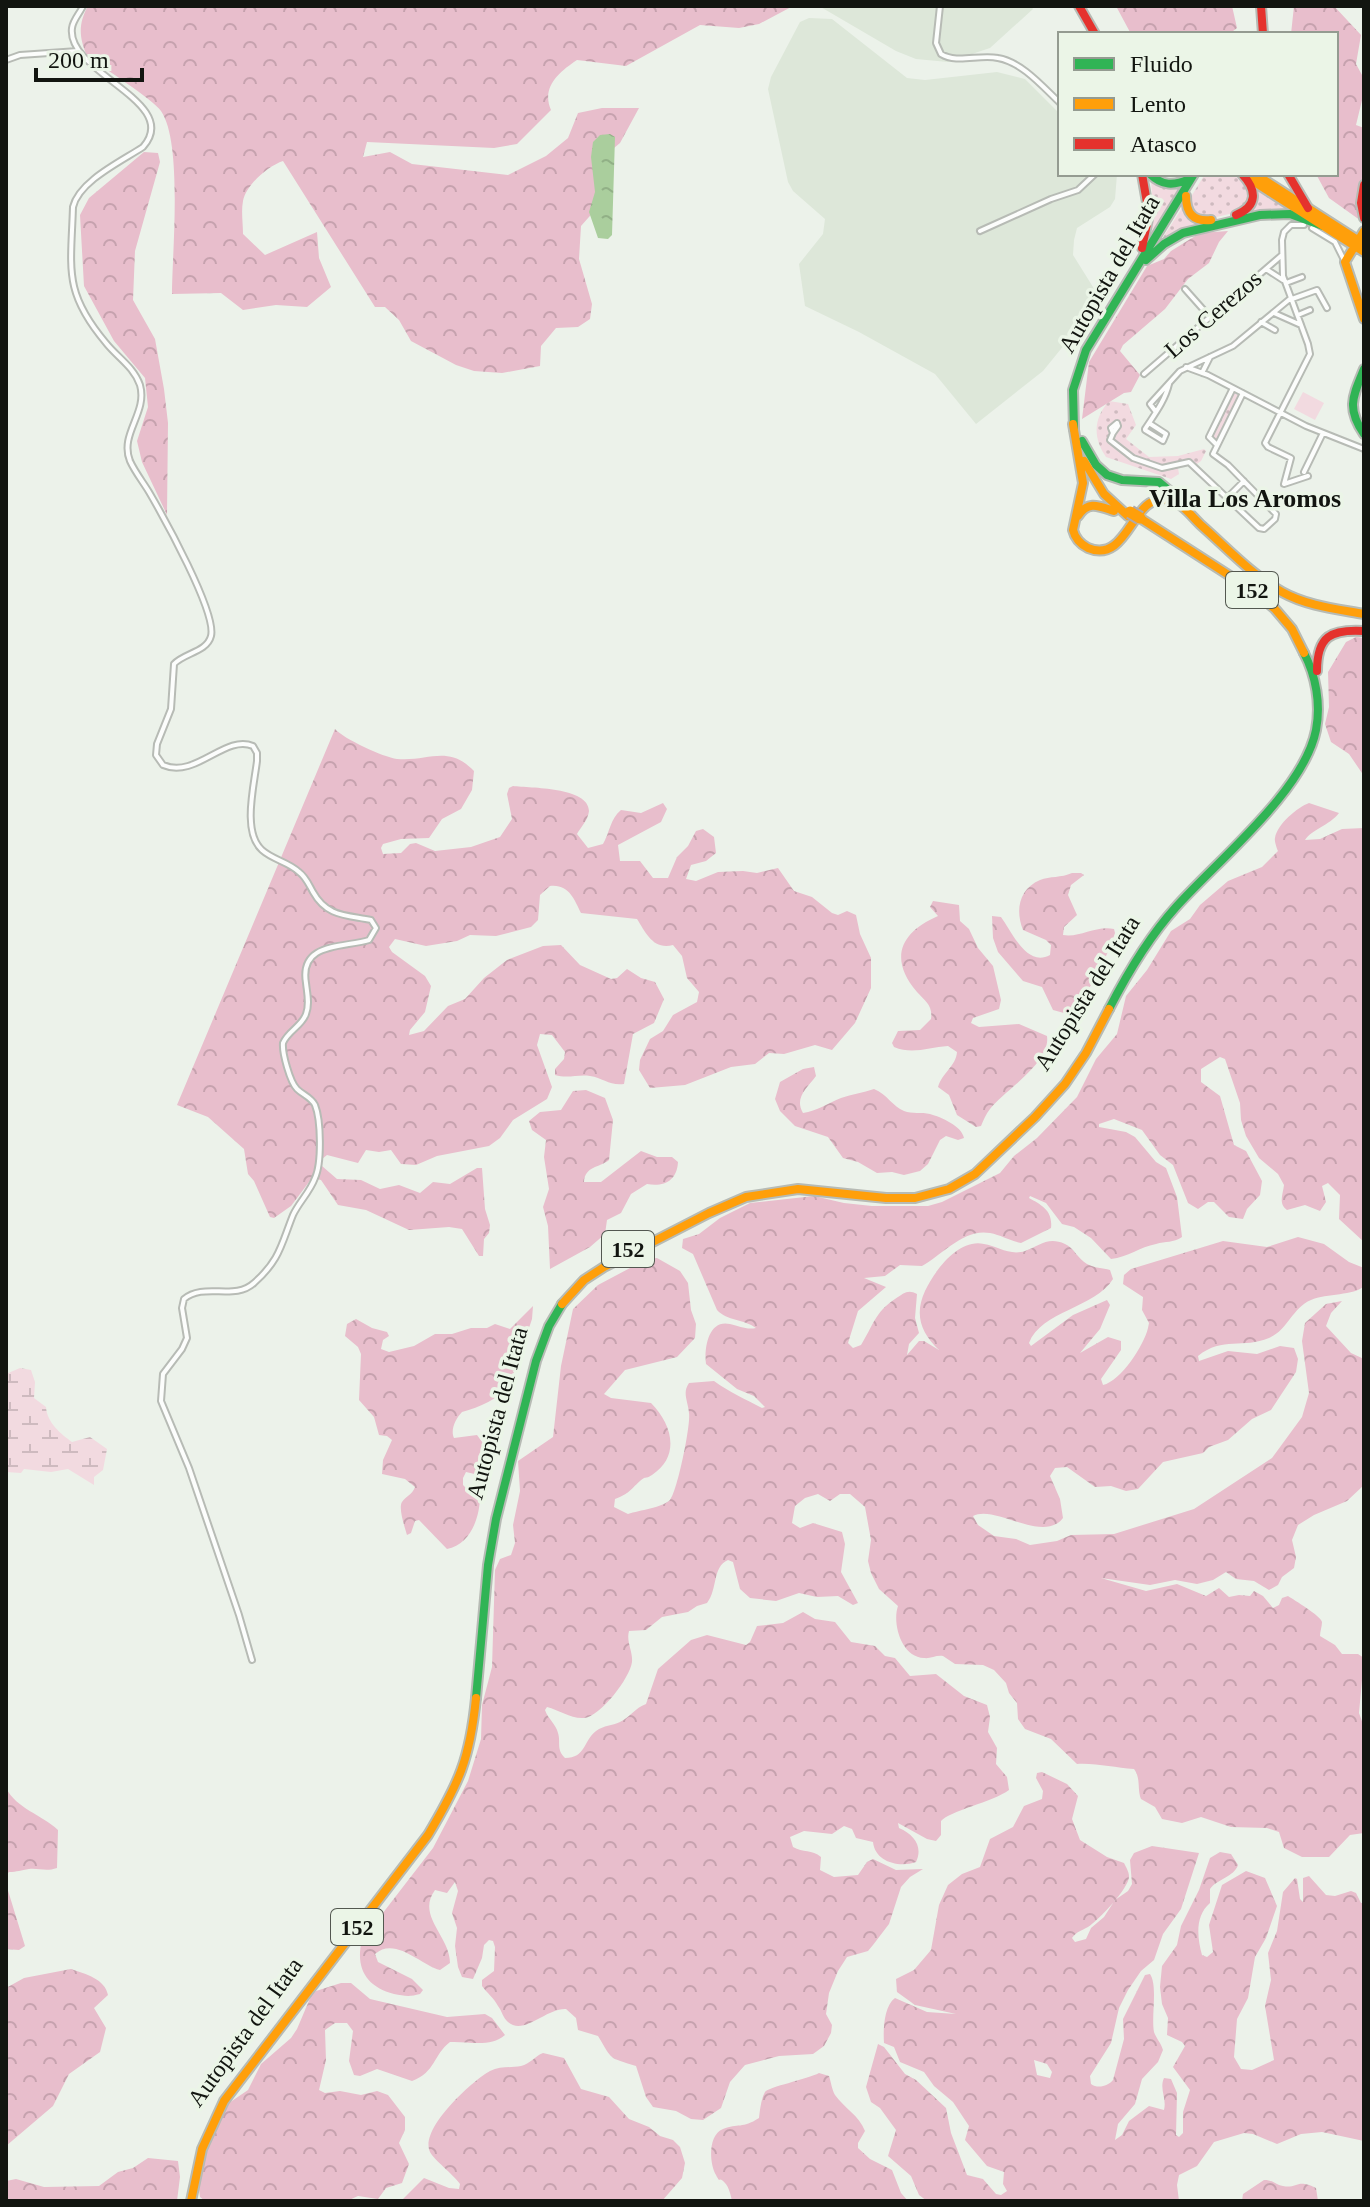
<svg xmlns="http://www.w3.org/2000/svg" width="1370" height="2207" font-family="'Times New Roman',serif">
  <style>
    .built { fill: #dde7d9 }
    .grass { fill: url(#grass-dots) }
    .forest { fill: url(#forest-crowns); fill-rule: evenodd }
    .wetland { fill: url(#wetland-marsh) }
    .park { fill: #f2dae0 }
    .water { fill: url(#water-ripples) }
    .lines { fill: none; stroke-linecap: round; stroke-linejoin: round }
    .street-casing { stroke: #b7bbb5; stroke-width: 8 }
    .fast-casing { stroke: #b7bbb5; stroke-width: 12 }
    .slow-casing { stroke: #b7bbb5; stroke-width: 12 }
    .jam-casing { stroke: #b7bbb5; stroke-width: 12 }
    .street { stroke: #fcfdfc; stroke-width: 4 }
    .fast { stroke: #30b455; stroke-width: 8 }
    .slow { stroke: #ff9f0a; stroke-width: 8 }
    .jam { stroke: #e5322d; stroke-width: 8 }
    .slow-bridge-casing { stroke: #afa8a9; stroke-width: 15; stroke-linecap: butt }
    .slow-bridge { stroke: #ff9f0a; stroke-width: 11 }
    .labels { text-anchor: middle; stroke-width: 7; stroke-linejoin: round; paint-order: stroke }
    .shield { fill: #ebf5e7; stroke: #535850; stroke-width: 2 }
    .shield-label { font-size: 22px; font-weight: bold; fill: #121510 }
    .street-label { font-size: 24px; fill: #121510; stroke: #ebf5e7 }
    .neighbourhood-label { font-size: 26px; font-weight: bold; fill: #121510; stroke: #ebf5e7 }
  </style>
  <defs>
    <pattern id="grass-dots" width="8" height="8" patternUnits="userSpaceOnUse" patternTransform="scale(2)"><rect width="8" height="8" fill="#f2dae0"/><path d="M2 2h.1M6 6h.1" fill="none" stroke="#cebabf" stroke-width="1.8" stroke-linecap="round"/></pattern>
    <pattern id="forest-crowns" width="20" height="18" patternUnits="userSpaceOnUse" patternTransform="scale(2)"><rect width="20" height="18" fill="#e8becc"/><path d="M2 6a3 3 0 1 1 6 0M12 15a3 3 0 1 1 6 0" fill="none" stroke="#c6a2ae"/></pattern>
    <pattern id="wetland-marsh" width="20" height="14" patternUnits="userSpaceOnUse" patternTransform="scale(2)"><rect width="20" height="14" fill="#f2dae0"/><path d="M1 5h8M5 5V1M11 12h8M15 12V8" fill="none" stroke="#cebabf"/></pattern>
    <pattern id="water-ripples" width="26" height="14" patternUnits="userSpaceOnUse" patternTransform="scale(2)"><rect width="26" height="14" fill="#aace9d"/><path d="M2 4q2-2 4 0t4 0M15 11q2-2 4 0t4 0" fill="none" stroke="#91b086"/></pattern>
  </defs>
  <rect width="100%" height="100%" fill="#ecf2ea"/>
  <!-- built -->
  <path class="built" d="M819,6H1031L1033,9L990,48L948,62L916,59L896,51Z
    M809,18L832,19L907,78L925,80L997,72L1025,79L1060,114V174H1117L1115,199L1110,207L1077,228L1074,240L1073,255L1098,295L1091,312L1043,371L976,424L935,374L859,332L805,306L799,264L823,234L825,219L793,191L788,182L768,89L771,77L800,22Z"/>
  <!-- grass -->
  <path class="grass" d="M1205,174C1226,174 1240,172 1253,192L1242,211L1208,219L1194,216L1189,200Z
    M1151,181L1182,185L1149,237L1153,205Z
    M1255,185L1297,212L1246,214Z
    M1182,208L1199,223L1160,242Z
    M1232,392L1240,396L1217,442L1209,438Z
    M1109,401L1128,404L1136,425L1126,439L1149,457L1178,456L1204,449L1206,451L1201,461L1191,468L1188,465L1178,468L1179,474L1171,479L1106,457C1093,438 1093,419 1109,401Z"/>
  <!-- forest -->
  <path class="forest" d="M88,6H793L759,24L739,28L700,25L626,66L577,60C559,72 541,87 551,110L517,144L494,148L367,142L363,157L390,152L412,164L508,175L546,156L568,138L578,113L602,108H639L620,143L608,153L604,200L581,226L579,259L592,304L590,319L578,327L556,328L541,346L540,366L502,373L474,371L456,365L411,341L399,320L385,307H375L283,161C268,166 246,185 243,201C241,211 243,223 243,234L265,255L317,232L319,258L331,287L307,307L276,305L243,310L221,293L172,294C172,253 183,143 161,111C153,99 102,67 87,56C79,37 78,24 88,6Z
    M1116,6H1232L1237,28L1229,34H1131Z
    M1294,6H1334L1361,35L1356,64L1362,75L1364,92L1356,125L1364,128V223L1329,198L1316,174H1336V34H1291Z
    M144,152L158,153L160,162L135,251L133,300L155,339L164,389L168,423L167,515L142,462L137,441L148,407L145,378L114,341L84,286L80,215L89,198Z
    M1228,231L1219,242L1209,263L1188,279L1165,309L1123,345L1120,351L1140,375L1131,392L1124,393L1082,419L1089,362L1147,266L1164,259L1171,251L1200,233Z
    M1356,637L1364,638V776L1349,754L1331,742L1325,724L1329,707L1328,672L1346,642Z
    M335,729C344,739 383,757 397,759C428,762 448,744 474,771L472,790L461,809L442,819L429,838L401,839L383,844L381,848L383,854L401,853L410,844L416,843L435,851L471,847L500,837L512,819L507,794L509,788L513,786C530,788 589,787 589,811C588,820 581,827 577,834L588,848L603,844C610,832 610,819 621,810L641,813L663,803L667,809L661,822L618,845L620,861H640L653,878H668L677,857L688,846L696,831L703,829L714,837L716,853L706,861L691,865L686,879L696,881L718,872L743,871L757,873L778,868L794,891L812,897L832,913L838,915L847,911L856,915L860,934L871,958V988L855,1023L832,1050L815,1045L784,1054L769,1053L755,1064L731,1067L685,1085L650,1088L639,1070L640,1060L650,1039L663,1031L673,1015L697,1002L699,992L687,978L682,956L673,945C653,950 646,933 637,919L581,913C574,899 569,884 550,886L540,895L538,920L531,927L496,936L470,935L457,941L426,946L395,939L389,947L392,952L425,976L431,986L425,1012L410,1030L409,1035L424,1031L448,1006L465,999L484,978L507,960L543,946L561,945L580,965L611,979L617,978L627,969L641,978L655,982L664,999L654,1023L633,1034L624,1084C610,1086 603,1078 590,1076C578,1074 568,1079 555,1075V1069L564,1059L565,1052L552,1035L540,1034L537,1045L552,1087L547,1099L513,1120L500,1138L489,1146L437,1156L416,1165L401,1164L391,1150L379,1152L366,1150L358,1163L327,1155L322,1159V1166L337,1179L361,1180L380,1189L399,1185L420,1193L433,1182L450,1184L477,1168H482L485,1209L490,1225L489,1233L484,1239L483,1256H479L462,1229L449,1227L409,1230L366,1210L338,1205L321,1180L312,1178L291,1206L274,1218L270,1217L254,1181L248,1174L244,1149L208,1117L177,1105Z
    M1309,803L1339,813C1330,825 1311,830 1305,840L1320,839L1342,829L1364,828V1242L1339,1219L1340,1195L1328,1183L1322,1186L1326,1202L1320,1211L1305,1205L1287,1210C1278,1204 1283,1194 1284,1185L1278,1174L1259,1158L1246,1136L1241,1120L1240,1103L1225,1059L1220,1057L1201,1069V1082L1220,1096L1234,1145L1246,1151L1262,1181L1260,1195L1247,1209L1243,1219L1229,1217L1214,1202H1208L1198,1209L1188,1203L1173,1165L1160,1155L1142,1130L1114,1119L1099,1124V1127L1126,1132L1135,1137L1156,1162L1166,1168L1177,1197L1182,1237C1173,1243 1166,1241 1156,1244C1140,1247 1128,1257 1111,1259L1091,1238L1074,1227L1062,1224L1046,1203L1030,1196L1029,1198C1042,1205 1053,1211 1051,1228L1021,1243C1010,1241 1001,1235 990,1233C964,1228 942,1255 922,1266L900,1265L885,1276L864,1278L886,1287L858,1311L848,1343L853,1348L861,1345C873,1326 875,1312 895,1299C904,1293 908,1289 917,1294L915,1318L919,1333L909,1344L907,1355L919,1341H924L939,1350C921,1333 914,1315 925,1291C934,1272 958,1238 984,1244C997,1246 1010,1256 1025,1251C1039,1246 1048,1236 1065,1244C1074,1248 1078,1259 1087,1264C1094,1268 1103,1268 1110,1270L1113,1279C1095,1308 1041,1311 1029,1343L1031,1346L1073,1315L1107,1300L1110,1305L1100,1329L1080,1353L1108,1337L1121,1341V1350L1101,1379L1103,1385C1121,1381 1144,1345 1148,1328L1149,1323L1142,1310L1143,1297L1123,1284L1124,1275L1131,1269L1223,1241L1267,1247L1298,1237L1324,1244L1349,1262L1364,1268V1286C1354,1296 1327,1293 1311,1300C1292,1308 1288,1330 1269,1338C1243,1349 1223,1336 1198,1356L1199,1361L1228,1351L1257,1354L1280,1346L1294,1348L1298,1359L1296,1372L1271,1410L1252,1419L1228,1440L1209,1447L1203,1453L1163,1462L1138,1489L1126,1491L1111,1486L1095,1487L1067,1467L1055,1468L1050,1476L1060,1499L1063,1518C1043,1544 995,1504 973,1516L978,1525L994,1536L1016,1539L1030,1545L1057,1541L1071,1535L1114,1534L1194,1509L1272,1458L1302,1417L1309,1393L1302,1341L1305,1323L1326,1304L1342,1301L1331,1313L1326,1326L1351,1353L1364,1359V1485L1347,1501L1314,1515L1298,1525L1292,1540L1296,1557L1294,1568L1282,1577L1278,1585L1269,1590L1254,1581L1236,1579L1226,1572L1213,1580L1197,1584L1175,1580L1150,1585L1101,1578L1146,1591L1177,1584L1206,1596L1219,1588L1229,1597L1239,1595L1250,1596L1254,1591L1263,1596L1273,1608L1279,1605L1282,1598L1288,1596C1294,1600 1321,1616 1322,1622C1322,1627 1320,1631 1320,1636L1335,1645L1342,1654H1358L1364,1658L1359,1713L1364,1727V1833L1350,1835L1329,1857H1302L1284,1848L1279,1832L1267,1828L1231,1827L1201,1817L1182,1823L1162,1819L1155,1807L1141,1799C1137,1789 1141,1778 1134,1769C1115,1768 1097,1763 1077,1764L1051,1739L1025,1729L1018,1719L1017,1703L1009,1693L1006,1683L994,1670L983,1665L955,1664L943,1656C936,1655 930,1659 924,1658C901,1657 892,1623 898,1606L879,1589L871,1573L868,1561L871,1540L865,1507L850,1494H840L830,1501L818,1494L805,1498L795,1506L792,1523L800,1528L813,1523L842,1532L845,1544L841,1572L858,1603L853,1605L838,1596L817,1597L799,1593L776,1601L750,1598L740,1589L733,1562L728,1560C712,1567 718,1589 707,1603L697,1606L688,1612L662,1617L646,1630L629,1631C626,1642 633,1651 632,1662C630,1678 600,1717 584,1718C571,1719 559,1710 547,1707L545,1710C548,1719 556,1724 558,1733C561,1743 556,1749 565,1758C586,1758 583,1741 596,1731C604,1725 612,1726 620,1722C630,1717 635,1708 646,1704L658,1669L691,1640L707,1635L746,1645L750,1642L757,1626L783,1623L803,1612L815,1619L835,1622L851,1642L875,1646L885,1656L895,1658L910,1676L936,1674L964,1696L987,1705L990,1717L988,1732L997,1748L996,1764L1007,1777L1009,1790C993,1802 949,1811 941,1821V1835L936,1841L927,1839L898,1823L899,1828C915,1835 923,1847 916,1862C899,1868 875,1862 873,1842L856,1838L852,1829L844,1826L832,1834L804,1831L790,1837L793,1847C803,1853 812,1849 821,1857L820,1870L834,1877L858,1875L867,1862L873,1859L896,1870L923,1869L910,1877L901,1887L889,1924L873,1945L868,1951L847,1957L838,1971L829,1993L826,2014L832,2025L831,2033L824,2046L813,2054L779,2056L745,2065L730,2082L721,2108L703,2120L691,2119L676,2111L653,2107L646,2097L636,2066C608,2057 613,2061 598,2036L578,2030L576,2018L566,2009C546,2008 524,2036 508,2022C503,2018 502,2011 498,2006C494,1998 487,1993 482,1986V1980L494,1971L495,1947L493,1941L489,1940L484,1945L482,1958L473,1979L462,1977L458,1967L455,1946L457,1928L452,1913L458,1891L455,1882L447,1893L435,1890C416,1916 450,1936 450,1963L440,1970C421,1965 395,1936 375,1954L378,1962L412,1979L423,1990L420,1994C410,1997 404,1996 394,1994C366,1987 355,1968 362,1940L433,1848L468,1781L481,1739L482,1705L492,1667L495,1570L500,1559L511,1555L515,1543L513,1525L520,1491L518,1461L553,1437L561,1366L573,1309L598,1285L647,1259L657,1258L680,1271L688,1283L691,1310L696,1324L695,1338L677,1357L625,1370L604,1394L611,1398L651,1403C672,1424 681,1456 652,1475C644,1480 647,1475 640,1481C629,1491 630,1493 615,1499L614,1507L628,1514C640,1510 661,1508 670,1500C677,1493 691,1425 689,1413C688,1401 682,1393 689,1383L714,1381C729,1392 745,1399 762,1408L765,1407L754,1396L737,1389L706,1364C704,1349 708,1319 730,1324C740,1326 746,1330 756,1328C744,1319 727,1321 717,1310L693,1254L682,1248L683,1239L699,1234L720,1218L750,1203L814,1196L844,1203L872,1206H928L942,1202L1000,1173L1014,1156L1037,1138L1077,1097L1096,1059L1117,1034L1126,996L1147,970L1171,931L1190,919L1200,905L1228,881L1262,867L1278,851C1277,849 1274,840 1275,838C1277,824 1298,807 1309,803Z
    M1072,873H1081L1084,875L1071,885L1068,895L1077,915L1064,927L1063,935C1080,938 1096,925 1114,929L1115,933C1108,954 1086,1006 1064,1013L1053,1010L1042,987L1023,981L998,952L993,938L992,916L1001,917C1012,932 1027,968 1050,955L1051,945L1046,940L1023,930C1015,910 1019,889 1040,880C1050,876 1061,878 1072,873Z
    M933,901L959,905L960,921L969,929L978,948L993,966L1001,1000L999,1009L973,1018L971,1023L979,1027L1019,1024L1047,1036C1051,1063 1005,1090 990,1109C986,1114 983,1121 981,1126L976,1127L957,1115L949,1095L938,1087C942,1073 956,1066 957,1052L948,1046C929,1047 913,1055 894,1047L892,1043L898,1031L920,1030L931,1019C933,1005 925,1001 917,992C888,958 901,932 938,916L930,907Z
    M814,1067L816,1076C807,1088 794,1098 803,1113C817,1111 828,1103 841,1098C852,1094 863,1093 874,1089C887,1094 893,1107 904,1111C912,1114 922,1112 930,1114C941,1117 962,1126 964,1138L958,1140L946,1136L940,1140L928,1164L920,1171L904,1175L892,1172L877,1173L858,1162L843,1158L828,1137L795,1126L780,1111L775,1099L780,1082L803,1069Z
    M586,1090L605,1098L613,1120L609,1160C599,1168 585,1166 584,1182H601L641,1151L657,1157H672L678,1162C677,1181 664,1187 647,1184L631,1194L621,1213L607,1220L605,1234L590,1247L550,1269L548,1226L543,1207L549,1189L544,1157L546,1140L532,1130L529,1121L540,1112L561,1110L573,1091Z
    M533,1306L532,1319L510,1385C498,1399 480,1407 462,1412C456,1418 450,1430 454,1438L477,1435L491,1454L490,1464L483,1476L466,1472L463,1478V1485L468,1490L477,1491L480,1496C480,1518 470,1545 447,1549L419,1520L415,1521L411,1533L407,1535C405,1528 398,1508 402,1502C406,1496 412,1495 415,1487L405,1479L382,1474L383,1460L392,1440L387,1436L379,1435L374,1417L359,1400L361,1354L358,1347L345,1336L347,1324L356,1319L372,1328L387,1332L389,1336L383,1340L381,1349L389,1352L414,1346L435,1334H452L471,1328H487L495,1324L510,1329Z
    M1042,1772L1067,1784L1078,1796L1072,1819L1080,1840L1107,1857L1124,1863C1126,1867 1129,1872 1129,1876C1130,1887 1099,1920 1088,1927C1081,1931 1077,1931 1072,1938L1075,1942L1086,1939L1091,1928L1104,1917L1115,1900L1128,1891L1132,1884L1130,1860L1134,1853L1152,1846L1199,1853L1181,1909L1163,1934L1154,1960L1141,1971L1128,1990L1119,2008L1111,2043L1090,2076L1091,2084C1098,2089 1108,2086 1113,2080L1124,2039L1123,2019L1145,1975L1150,1974C1158,1986 1151,2016 1154,2032C1156,2038 1161,2043 1163,2050L1158,2062L1142,2079L1135,2104L1118,2124L1115,2140L1122,2135L1129,2121L1149,2106L1164,2110C1167,2098 1159,2089 1164,2078L1171,2079L1177,2093L1176,2135L1179,2137L1183,2133V2112L1190,2090L1173,2067L1185,2046L1182,2042L1167,2035L1168,2018L1162,2004L1160,1987L1162,1966L1177,1945L1181,1926L1199,1890L1210,1858L1220,1852L1231,1854L1238,1865C1234,1877 1217,1879 1210,1889V1903C1195,1916 1197,1937 1202,1955L1207,1957L1213,1952L1209,1925L1222,1885L1246,1871L1265,1878L1277,1906L1266,1938L1255,1957L1248,1998L1237,2019L1234,2057L1241,2069L1252,2070L1274,2060L1265,2006L1271,1980L1268,1953L1277,1931L1283,1892L1295,1878L1297,1879L1300,1899L1303,1902V1878L1309,1876L1326,1895L1335,1896L1351,1891L1356,1893L1361,1903H1364V2141L1322,2132L1301,2134L1277,2144L1253,2134L1244,2133L1214,2142L1197,2166L1179,2175L1177,2185L1179,2201H927L919,2195L911,2176L888,2156L896,2130L880,2108L871,2102L866,2087L878,2044L884,2047L905,2074L916,2080L946,2108L951,2133L967,2175L983,2179L996,2194L1001,2195L1007,2191L1003,2184L1004,2172L987,2166L965,2140L969,2126L953,2102L934,2086L924,2072L900,2062L894,2047L884,2043C883,2029 884,2006 895,1998L927,2012L956,2014L915,2005L897,1992L896,1979L914,1970L931,1950L939,1905L948,1885L962,1874L980,1867L990,1839L1013,1827L1024,1806L1042,1799L1043,1791L1036,1778L1037,1773ZM1034,2060L1047,2064L1052,2072L1050,2078L1037,2075Z
    M6,1788C17,1809 41,1814 58,1830L57,1868C46,1872 39,1868 29,1869C21,1870 17,1872 9,1872L6,1875Z
    M6,1884L25,1946L19,1950L6,1949Z
    M71,1969C86,1974 105,1979 108,1995L94,2008L106,2028L100,2052L69,2074L53,2106L6,2146V1988L24,1978Z
    M341,1983H351L370,1999L447,2017L485,2014L492,2018L505,2035C490,2048 468,2041 450,2042C433,2055 436,2072 412,2081L377,2069L360,2076L354,2075L349,2061L353,2031L347,2023H335L325,2030L326,2060L319,2090L325,2093L340,2091L361,2095L377,2091L388,2095L405,2117V2130L399,2143L409,2164L402,2183L386,2188L378,2199L358,2196L347,2201H205L200,2197L198,2182L211,2132L226,2105L248,2090L261,2064L291,2038L297,2029L311,1996L316,1991Z
    M543,2053L564,2058L581,2089L609,2097L629,2119L649,2127L660,2136L673,2140L680,2147L685,2163L682,2178L662,2201H401L424,2178L449,2188L459,2189L460,2184C453,2174 434,2160 430,2152C419,2129 472,2081 490,2071C500,2066 511,2068 521,2066C530,2064 535,2056 543,2053Z
    M819,2073L829,2076C831,2082 832,2090 835,2095C844,2108 859,2115 865,2131L858,2143V2148L870,2159L892,2170L901,2193L908,2201H732C731,2196 729,2187 725,2183C718,2175 721,2185 716,2175C709,2163 708,2135 723,2129C738,2123 742,2129 759,2118C760,2110 761,2099 765,2092C768,2087 808,2079 819,2073Z
    M148,2158L178,2161L180,2177L177,2201H6V2181L16,2179L44,2187L99,2186L118,2172L133,2168Z
    M1264,2180C1274,2180 1275,2185 1283,2186C1297,2189 1297,2178 1316,2188L1318,2201H1242L1243,2194Z"/>
  <!-- wetland -->
  <path class="wetland" d="M20,1368L31,1370L35,1382L34,1398L46,1407C47,1423 61,1434 72,1442L90,1437L107,1449L103,1470L94,1477V1485L68,1469L51,1472L24,1469L21,1473L6,1472V1374Z"/>
  <!-- park -->
  <path class="park" d="M1303,392L1324,403L1315,420L1294,409Z"/>
  <!-- water -->
  <path class="water" d="M610,134L615,137L612,235L608,239L598,238L589,212L595,192L591,157L593,142L600,135Z"/>
  <g class="lines">
    <!-- street casing -->
    <g class="street-casing">
      <path id="street" d="M83,6C80,13 73,20 72,28C66,73 183,102 143,147C122,161 79,181 73,207C71,269 63,292 106,343C117,357 134,367 140,385C148,413 119,434 130,461C135,472 143,482 149,492C163,516 217,613 211,636C207,652 184,653 174,664L171,709L157,744L156,755L163,765C196,779 225,734 253,746L257,753V761C254,786 242,832 262,850C273,860 289,862 299,872C306,877 309,885 313,892C327,917 346,915 371,920L376,928L369,940C343,948 299,942 306,983C307,993 310,1004 306,1014C302,1026 288,1031 283,1043C282,1053 290,1082 297,1089C303,1095 311,1097 315,1105C321,1120 322,1163 315,1178C310,1192 299,1202 293,1215C281,1245 280,1260 254,1283C235,1301 204,1282 184,1299L182,1308L187,1338L182,1349L163,1374L161,1401L189,1468L239,1615L252,1660
        M940,6L936,43L941,54C957,64 979,54 998,58C1022,62 1043,87 1060,103
        M6,60L20,55L78,51
        M1304,225H1291L1284,232L1282,240L1283,276L1308,344L1310,354L1265,443L1268,447L1291,458L1284,484L1308,476
        M1312,228L1335,242L1344,260
        M980,231L1051,199L1078,190L1095,174
        M1266,269L1283,280
        M1286,283L1302,277
        M1185,289L1209,316
        M1292,299L1317,290L1327,308
        M1274,313L1301,325
        M1298,315L1310,310
        M1261,322L1275,330
        M1186,367L1208,375L1306,426L1364,449
        M1202,373L1210,357
        M1144,374L1282,255
        M1156,412L1150,404L1180,371L1233,346L1291,298
        M1149,423L1166,434L1163,441L1145,430V429C1154,415 1165,401 1169,384
        M1113,433L1118,426L1117,423L1111,428L1113,433L1110,440L1133,458L1162,468L1189,462L1259,528L1264,529L1275,519L1276,514L1228,465L1213,454L1243,393
        M1216,444L1209,437L1233,388
        M1304,472L1323,433
        M1227,498L1244,481"/>
    </g>
    <!-- fast casing -->
    <g class="fast-casing">
      <path id="fast" d="M1150,174C1162,186 1174,186 1189,179
        M1146,260L1164,244L1183,233L1260,215L1290,214L1323,226
        M1364,369C1353,396 1346,408 1364,434
        M1074,429L1073,390L1086,350L1194,174
        M1082,441L1096,465L1107,475L1122,480L1159,482L1184,503
        M1109,1009C1128,972 1148,938 1176,907C1218,860 1304,791 1316,730C1321,704 1316,676 1304,653
        M476,1698L488,1565L496,1519L536,1361L549,1326L562,1304"/>
    </g>
    <!-- slow casing -->
    <g class="slow-casing">
      <path id="slow" d="M1255,174L1364,244
        M1248,178L1364,252
        M1186,196C1186,213 1193,222 1211,220
        M1364,231L1345,262L1364,319
        M1073,424L1083,483L1073,530C1075,538 1080,544 1088,548C1119,561 1129,521 1146,506C1153,500 1160,498 1169,500C1183,503 1192,517 1202,526C1228,549 1252,575 1282,592C1307,606 1337,609 1364,614
        M1084,461L1104,494L1128,516
        M1078,516C1088,500 1099,506 1114,511
        M1140,518L1255,592L1275,609L1292,629L1304,653
        M562,1304L584,1280L604,1267L709,1213L746,1197L798,1189L886,1198H915L949,1189L975,1174L1035,1117L1065,1084L1086,1053L1109,1009
        M191,2201L202,2149L224,2101L428,1835C459,1783 470,1759 476,1698"/>
    </g>
    <!-- jam casing -->
    <g class="jam-casing">
      <path id="jam" d="M1079,6L1095,34
        M1261,6L1263,34
        M1142,174L1149,214L1142,248
        M1288,174L1308,208
        M1364,185L1361,203L1364,218
        M1236,215C1258,206 1257,190 1242,174
        M1317,671C1317,636 1331,629 1364,631"/>
    </g>
    <!-- street -->
    <use href="#street" class="street"/>
    <!-- fast -->
    <use href="#fast" class="fast"/>
    <!-- slow -->
    <use href="#slow" class="slow"/>
    <!-- jam -->
    <use href="#jam" class="jam"/>
    <!-- slow-bridge casing -->
    <g class="slow-bridge-casing">
      <path id="slow-bridge" d="M1130,512L1140,518"/>
    </g>
    <!-- slow-bridge -->
    <use href="#slow-bridge" class="slow-bridge"/>
  </g>
  <g class="labels">
    <!-- shield labels -->
    <g class="shield">
      <rect x="1226" y="572" width="52" height="36" rx="6"/>
      <rect x="602" y="1231" width="52" height="36" rx="6"/>
      <rect x="331" y="1909" width="52" height="36" rx="6"/>
    </g>
    <g class="shield-label">
      <text x="1252" y="598">152</text>
      <text x="628" y="1257">152</text>
      <text x="357" y="1935">152</text>
    </g>
    <!-- street labels -->
    <g class="street-label">
      <text transform="translate(1109 274) rotate(-60)" y="8">Autopista del Itata</text>
      <text transform="translate(1213 314) rotate(-41)" y="8">Los Cerezos</text>
      <text transform="translate(1087 993) rotate(-58)" y="8">Autopista del Itata</text>
      <text transform="translate(497 1413) rotate(-75)" y="8">Autopista del Itata</text>
      <text transform="translate(245 2032) rotate(-54)" y="8">Autopista del Itata</text>
    </g>
    <!-- neighbourhood labels -->
    <g class="neighbourhood-label">
      <text x="1245" y="507">Villa Los Aromos</text>
    </g>
  </g>
  <!-- border -->
  <rect width="1370" height="2207" fill="none" stroke="#121510" stroke-width="16"/>
  <!-- legend -->
  <rect x="1058" y="32" width="280" height="144" fill="#ebf5e7" stroke="#949b91" stroke-width="2"/>
  <rect x="1074" y="58" width="40" height="12" fill="#30b455" stroke="#949b91" stroke-width="2"/>
  <text x="1130" y="72" font-size="24" fill="#121510">Fluido</text>
  <rect x="1074" y="98" width="40" height="12" fill="#ff9f0a" stroke="#949b91" stroke-width="2"/>
  <text x="1130" y="112" font-size="24" fill="#121510">Lento</text>
  <rect x="1074" y="138" width="40" height="12" fill="#e5322d" stroke="#949b91" stroke-width="2"/>
  <text x="1130" y="152" font-size="24" fill="#121510">Atasco</text>
  <!-- scale -->
  <path d="M36 68v12h106v-12" fill="none" stroke="#121510" stroke-width="4"/>
  <text x="48" y="68" font-size="24" fill="#121510" stroke="#ebf5e7" stroke-width="6" paint-order="stroke">200 m</text>
</svg>
